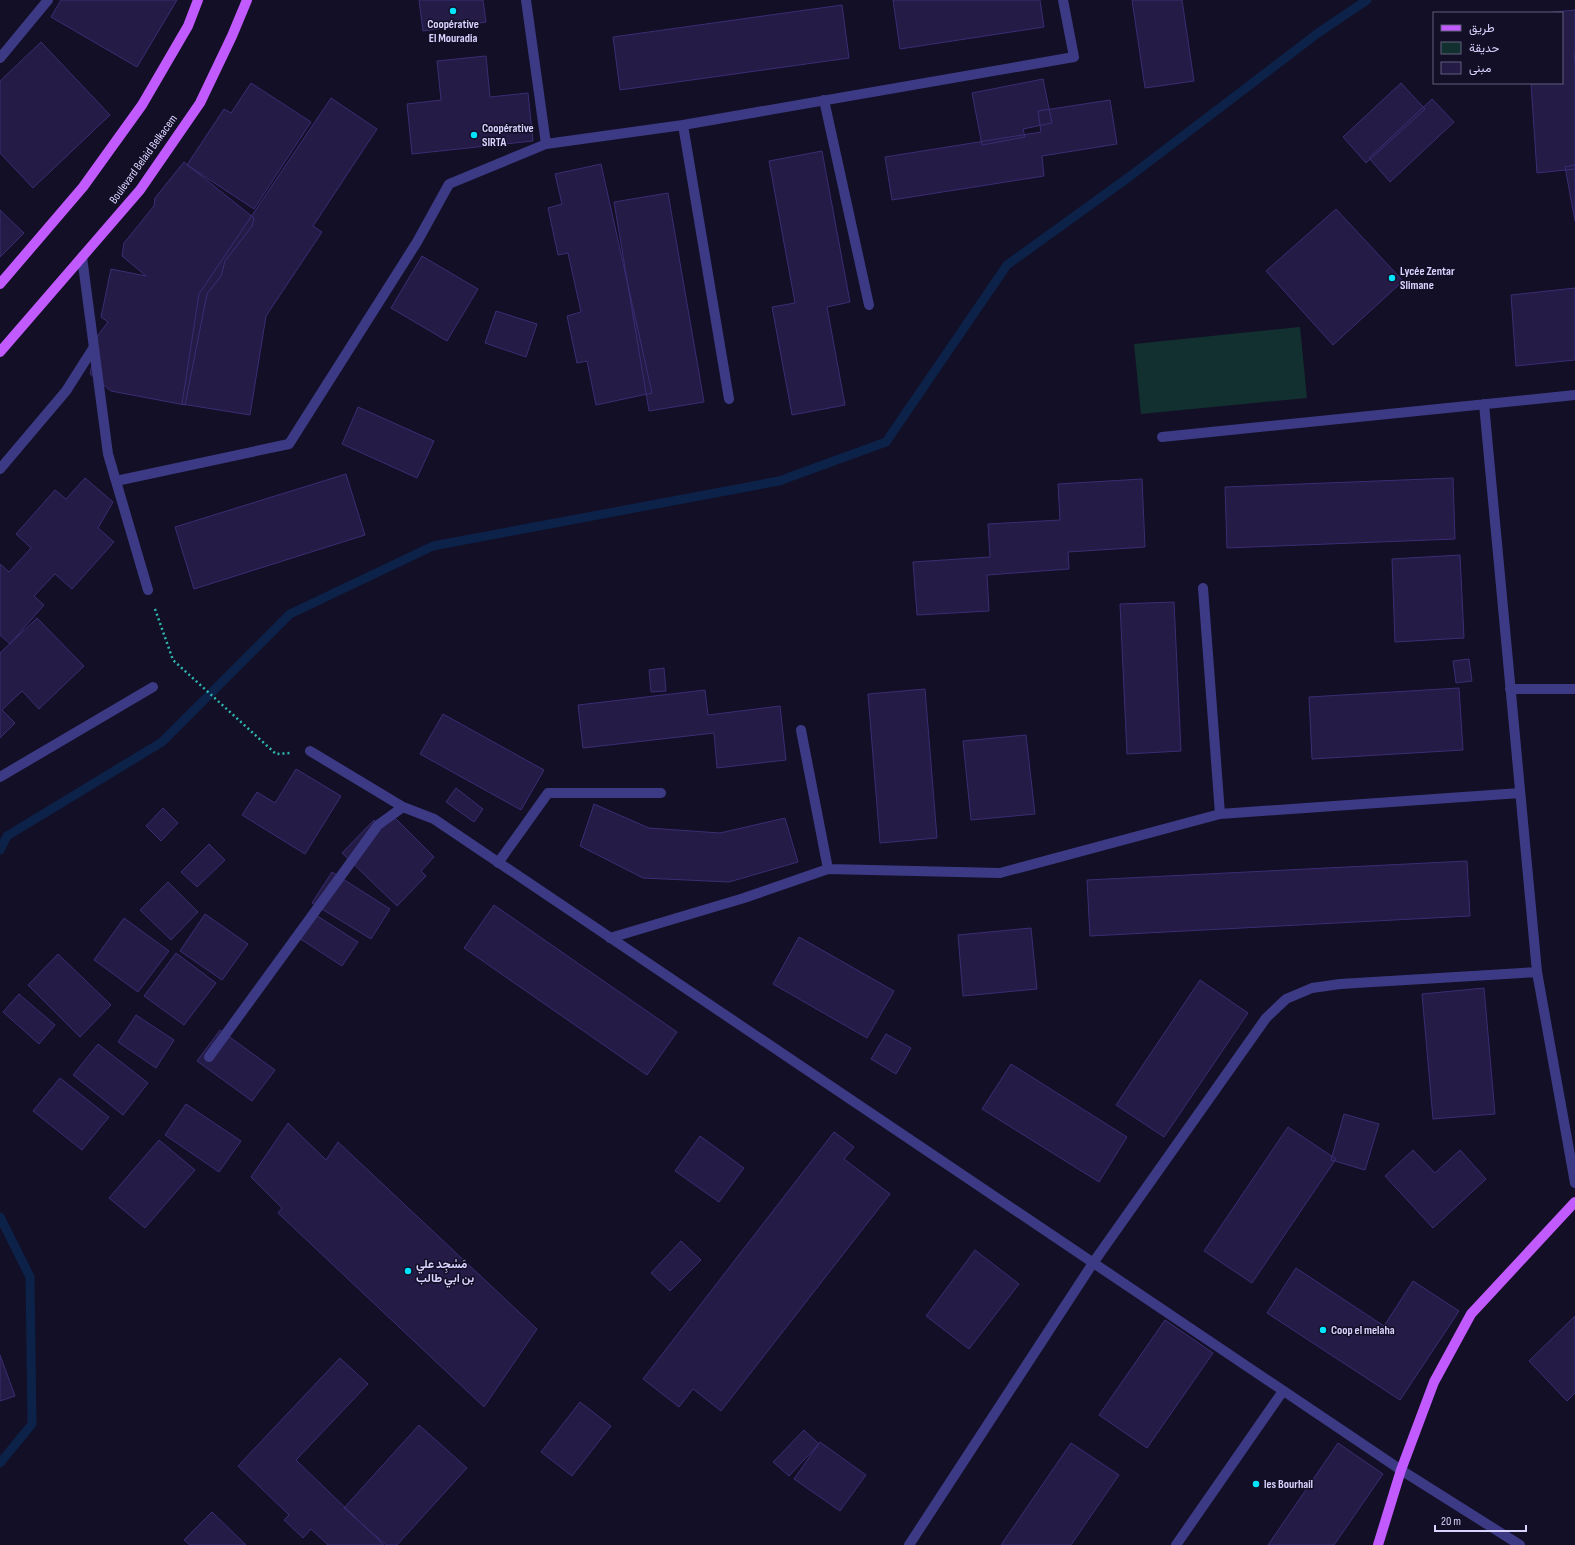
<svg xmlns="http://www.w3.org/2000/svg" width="1575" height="1545" font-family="'Sofia Sans Condensed',Vazirmatn,sans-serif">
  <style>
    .green { fill: #12302f }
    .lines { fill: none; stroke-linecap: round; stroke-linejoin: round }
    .stream { stroke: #0c2248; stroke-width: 9 }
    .building { fill: #241b47; stroke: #3b2d73 }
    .path { stroke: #2fb8b0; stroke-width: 2.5; stroke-dasharray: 2 3; stroke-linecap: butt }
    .minor { stroke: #3d3a85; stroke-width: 10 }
    .major { stroke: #c25bff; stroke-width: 10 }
    .poi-dot { fill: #00e5ff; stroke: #130f26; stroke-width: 1.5 }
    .labels { text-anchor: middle; stroke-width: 3; stroke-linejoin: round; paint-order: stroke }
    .poi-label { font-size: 12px; font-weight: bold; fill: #d9d4ff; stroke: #130f26; text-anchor: start }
    .street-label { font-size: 12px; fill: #d9d4ff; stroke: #130f26 }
  </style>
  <rect width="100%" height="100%" fill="#130f26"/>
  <!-- green -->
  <path class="green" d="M1300,327L1307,398L1141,414L1134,344Z"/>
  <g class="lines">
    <!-- stream -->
    <path class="stream" d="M0,850L7,836L162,742L290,614L433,546L779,481L886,442L1007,265L1129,177L1318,33L1367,0
      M0,1217L30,1277L32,1424L0,1463"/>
  </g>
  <!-- building -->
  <path class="building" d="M61,0H177L137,67L51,17Z
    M419,0H483L486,22L423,31Z
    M893,0H1040L1044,27L900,49Z
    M1132,0H1182L1194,81L1145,88Z
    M842,5L849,58L620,90L613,37Z
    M1575,10V52H1574L1575,64V169L1537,173L1531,83H1562V13H1545Z
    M41,42L110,115L33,188L0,153V81Z
    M486,56L490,97L528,93L533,141L412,154L407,104L441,100L437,61Z
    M1043,79L1052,123L1023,129L1025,137L982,145L972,93Z
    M251,83L311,122L254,209L187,165L224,109L231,113Z
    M1401,83L1425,109L1366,163L1343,137Z
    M331,98L377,129L313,226L322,232L266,316L250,415L182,404L199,294Z
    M1432,99L1454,122L1390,182L1369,158Z
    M1110,100L1117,144L1042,156L1044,176L892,200L885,157L1041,132L1038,111Z
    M822,151L850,302L827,307L845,405L792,415L772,307L795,303L769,161Z
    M184,162L254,218L252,226L225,261L221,276L207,294L185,405L111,391L90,374L98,335L108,322L101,317L111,269L146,276L122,256L124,243L154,206L155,198Z
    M601,164L652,393L596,405L587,361L577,363L567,316L581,312L568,253L558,255L548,208L562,204L555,174Z
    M1575,165V221L1565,167Z
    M668,193L704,402L649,411L614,202Z
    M1336,209L1403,281L1333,345L1266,271Z
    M0,210L24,233L0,257Z
    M422,256L478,289L447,341L391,308Z
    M1575,288V360L1516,366L1511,295Z
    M496,311L537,324L526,357L485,343Z
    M358,407L434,441L417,478L342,444Z
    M346,474L365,535L194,589L175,527Z
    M85,478L113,502L98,528L114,542L72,589L55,574L34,596L44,605L10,644L0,635V564L9,572L31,548L16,534L55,490L66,499Z
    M1453,478L1455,539L1227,548L1225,487Z
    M1142,479L1145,547L1068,552L1069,569L987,575L989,611L917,615L913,562L990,557L988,524L1060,520L1058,484Z
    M1460,555L1464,638L1395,642L1392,559Z
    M1174,602L1181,751L1127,754L1120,604Z
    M37,618L84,666L39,709L22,691L2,710L15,723L0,738V653Z
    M1469,659L1472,681L1456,683L1453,661Z
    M664,668L666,691L651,692L649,670Z
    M1459,688L1463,750L1312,759L1309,697Z
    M925,689L937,838L880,843L868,694Z
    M705,690L708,715L780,706L786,760L717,768L714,733L583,748L578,705Z
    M443,714L544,770L521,810L420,754Z
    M1026,735L1035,814L971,820L963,741Z
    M296,769L341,796L305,854L242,815L257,792L275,803Z
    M456,788L483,809L474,822L446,802Z
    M594,804L649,828L720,833L785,818L798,862L729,882L643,878L580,846Z
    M163,808L178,823L161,841L146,826Z
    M394,817L434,857L421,871L426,876L397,906L342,853L374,820L382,828Z
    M209,844L225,860L197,887L181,872Z
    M1467,861L1470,916L1090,936L1087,880Z
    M332,872L390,909L371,939L312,903Z
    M168,882L198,912L171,940L140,910Z
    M494,905L677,1032L647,1075L464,948Z
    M311,912L358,942L342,966L296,936Z
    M205,914L248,944L222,980L180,951Z
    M124,918L169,951L138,992L94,960Z
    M1031,928L1037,989L963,996L958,935Z
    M799,937L894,991L867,1038L773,984Z
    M176,953L216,983L184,1025L144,996Z
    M58,954L111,1005L80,1037L28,985Z
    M1200,980L1248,1013L1164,1137L1116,1105Z
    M1484,988L1495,1114L1433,1119L1422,994Z
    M19,994L55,1025L39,1044L3,1012Z
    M136,1015L174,1040L156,1068L118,1042Z
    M220,1030L275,1070L252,1101L197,1061Z
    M886,1034L911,1048L896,1074L871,1059Z
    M98,1044L148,1083L123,1115L73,1075Z
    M1011,1064L1127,1137L1099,1182L982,1109Z
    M60,1078L109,1117L82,1150L33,1111Z
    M186,1104L241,1141L219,1172L165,1135Z
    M1344,1114L1379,1124L1365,1170L1331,1160Z
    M288,1123L326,1160L338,1142L537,1329L484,1407L278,1213L282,1208L251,1177Z
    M1288,1127L1336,1159L1252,1283L1204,1251Z
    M834,1132L854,1147L844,1159L890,1194L721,1411L693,1389L679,1407L643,1379Z
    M700,1136L744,1168L719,1202L675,1171Z
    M159,1140L195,1170L145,1228L109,1198Z
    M1413,1150L1435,1173L1460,1150L1486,1179L1433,1228L1385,1176Z
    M681,1241L701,1260L670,1291L651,1273Z
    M975,1250L1019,1284L969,1349L926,1316Z
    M1296,1268L1384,1326L1413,1281L1459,1311L1400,1400L1267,1313Z
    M1575,1316V1393L1567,1401L1529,1361Z
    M1165,1320L1213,1353L1147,1448L1099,1415Z
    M0,1355L15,1396L0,1401Z
    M340,1358L368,1384L296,1460L384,1545H328L311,1529L303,1538L284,1520L289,1515L238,1466Z
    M580,1402L611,1426L572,1476L541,1452Z
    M419,1425L467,1468L397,1545H386L344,1508Z
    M804,1430L819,1444L789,1476L773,1462Z
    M820,1442L866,1475L840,1511L794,1479Z
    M1071,1443L1119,1475L1071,1545H1001Z
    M1338,1443L1383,1474L1334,1545H1268Z
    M212,1512L246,1545H190L184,1540Z"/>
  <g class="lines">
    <!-- path -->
    <path class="path" d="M155,609L173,660L276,754L290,753"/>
    <!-- minor -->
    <path class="minor" d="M526,0L546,144L683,125
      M0,58L48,0
      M824,100L869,305
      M82,257L108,454L148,590
      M729,399L683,125L1074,57L1063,0
      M1484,404L1537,972L1575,1183
      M1162,437L1575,395
      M0,469L66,391L94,347
      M116,481L289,444L417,242L449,184L546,144
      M1203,588L1220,814L1520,793
      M1510,689H1575
      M801,730L828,869
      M310,751L403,807
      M0,777L153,687
      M498,863L548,793H661
      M610,938L744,898L828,869L1000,873L1220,814
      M209,1057L378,825L403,807L434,819L1401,1470L1520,1545
      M909,1545L1093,1263L1266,1018L1286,999L1312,988L1340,984L1537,972
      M1176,1545L1283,1391"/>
    <!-- major -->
    <path class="major" d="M0,284L83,187L142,105L188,26L198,0
      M0,352L140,190L200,103L232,36L247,0
      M1378,1545L1401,1470L1434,1382L1471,1314L1575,1202"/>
  </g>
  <!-- markers -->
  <g class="poi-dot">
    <circle cx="453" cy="11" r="4"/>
    <circle cx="474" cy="135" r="4"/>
    <circle cx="1392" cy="278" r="4"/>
    <circle cx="408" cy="1271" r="4"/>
    <circle cx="1323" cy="1330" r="4"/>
    <circle cx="1256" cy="1484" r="4"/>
  </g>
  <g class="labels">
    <!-- poi labels -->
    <g class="poi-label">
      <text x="453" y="28" text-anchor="middle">Coopérative<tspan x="453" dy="14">El Mouradia</tspan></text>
      <text x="482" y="132">Coopérative<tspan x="482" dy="14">SIRTA</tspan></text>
      <text x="1400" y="275">Lycée Zentar<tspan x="1400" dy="14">Slimane</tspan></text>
      <text x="416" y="1268">مَسْجِد علي<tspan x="416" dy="14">بن ابي طالب</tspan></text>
      <text x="1331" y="1334">Coop el melaha</text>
      <text x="1264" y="1488">les Bourhail</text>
    </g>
    <!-- street labels -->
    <g class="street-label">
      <text transform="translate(143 159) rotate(-54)" y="4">Boulevard Belaid Belkacem</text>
    </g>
  </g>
  <!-- legend -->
  <rect x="1433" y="12" width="130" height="72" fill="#130f26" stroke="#625e7d"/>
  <rect x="1441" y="25" width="20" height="6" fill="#c25bff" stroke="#625e7d"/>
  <text x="1469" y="32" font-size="12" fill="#d9d4ff">طريق</text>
  <rect x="1441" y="42" width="20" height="12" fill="#12302f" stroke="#625e7d"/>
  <text x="1469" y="52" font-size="12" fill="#d9d4ff">حديقة</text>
  <rect x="1441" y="62" width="20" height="12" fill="#241b47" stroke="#625e7d"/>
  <text x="1469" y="72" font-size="12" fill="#d9d4ff">مبنى</text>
  <!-- scale -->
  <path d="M1435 1525v6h91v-6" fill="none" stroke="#d9d4ff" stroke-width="2"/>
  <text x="1441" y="1525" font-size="12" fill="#d9d4ff" stroke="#130f26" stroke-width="3" paint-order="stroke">20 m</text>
</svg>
